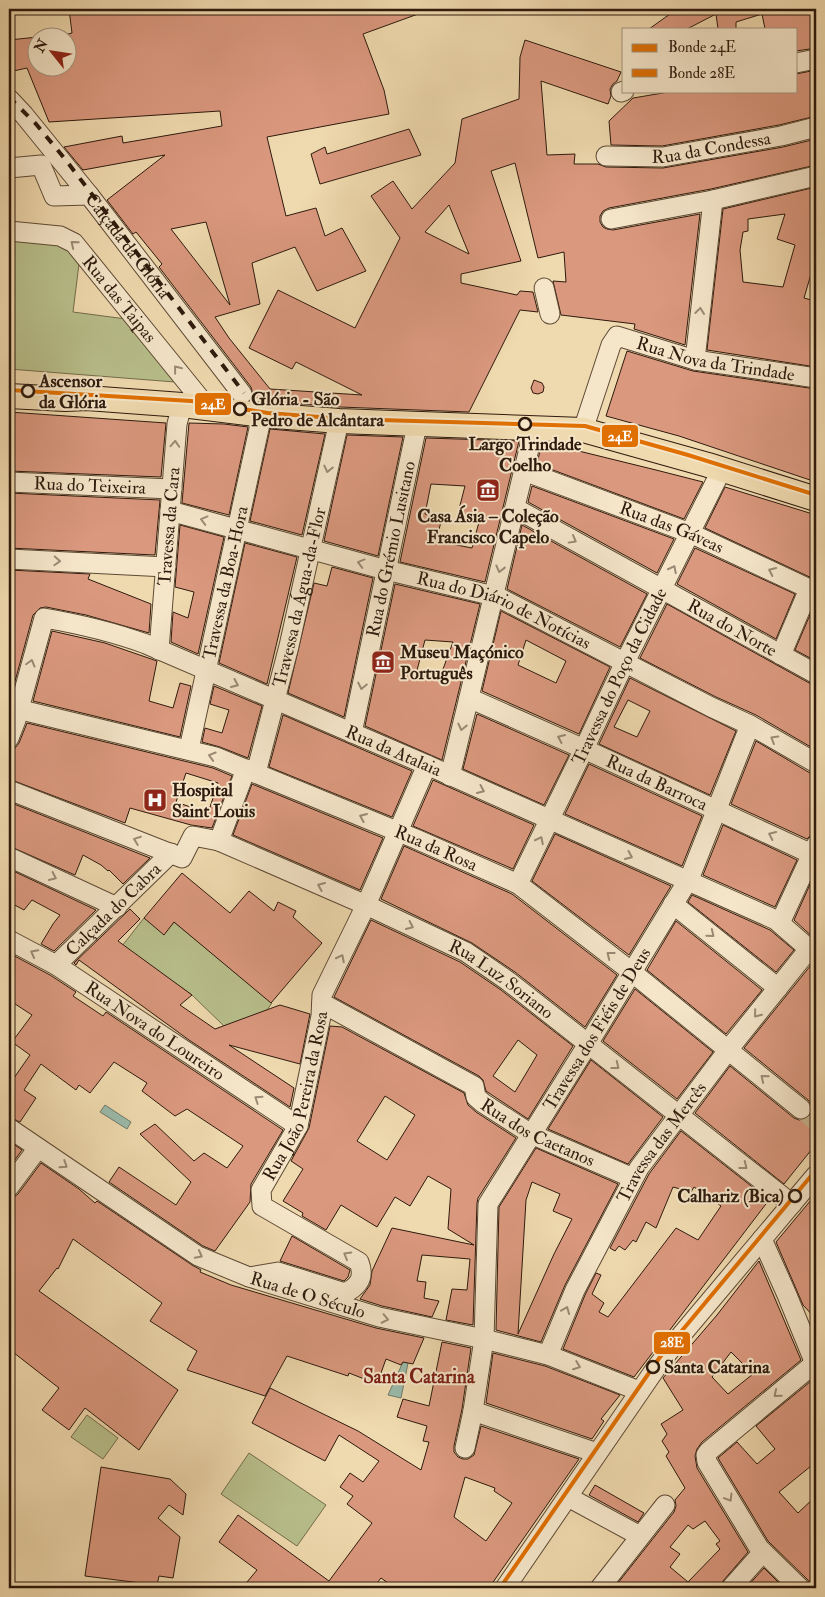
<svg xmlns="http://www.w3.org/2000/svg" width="825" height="1597" font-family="'IM FELL Double Pica',serif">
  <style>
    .green { fill: #b8bf8b; stroke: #736c4c }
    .water { fill: #9abaaa; stroke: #6f7a6b }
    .building { fill: #da987e; stroke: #2e1a0d; fill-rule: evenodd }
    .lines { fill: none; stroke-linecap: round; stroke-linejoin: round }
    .minor-tunnel { stroke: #c8b38e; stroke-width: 19; stroke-dasharray: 19 9; stroke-linecap: butt }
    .minor-casing { stroke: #5e4a35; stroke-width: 21 }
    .major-casing { stroke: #2e1a0d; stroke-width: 26 }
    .minor { stroke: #f5e6ca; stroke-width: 19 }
    .major { stroke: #efd9ae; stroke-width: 24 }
    .rail { stroke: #2e1a0d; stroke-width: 4; stroke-dasharray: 9 9; stroke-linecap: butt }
    .tram-1-casing { stroke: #f5e6ca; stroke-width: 8 }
    .tram-2-casing { stroke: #f5e6ca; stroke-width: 8 }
    .tram-1 { stroke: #e07002; stroke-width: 4 }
    .tram-2 { stroke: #e06f02; stroke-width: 4 }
    .oneway { stroke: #9b8a75 }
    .stop-dot { fill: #f5e6ca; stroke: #2e1a0d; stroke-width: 2.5 }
    .labels { text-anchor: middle; stroke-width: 4; stroke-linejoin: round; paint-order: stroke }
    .street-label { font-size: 18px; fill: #2e1a0d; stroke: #f5e6ca }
    .stop-label { font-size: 18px; font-weight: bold; fill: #2e1a0d; stroke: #f5e6ca; text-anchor: start }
    .poi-label { font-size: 18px; font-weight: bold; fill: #2e1a0d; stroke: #f5e6ca; text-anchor: start }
    .neighbourhood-label { font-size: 19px; font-weight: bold; fill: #7a1f14; stroke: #f5e6ca }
    .line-badge { stroke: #f5e6ca; stroke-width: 2 }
    .badge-label { font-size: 14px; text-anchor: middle; font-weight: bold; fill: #fff }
  </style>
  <rect width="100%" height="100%" fill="#efd9ae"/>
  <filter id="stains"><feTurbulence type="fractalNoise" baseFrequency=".004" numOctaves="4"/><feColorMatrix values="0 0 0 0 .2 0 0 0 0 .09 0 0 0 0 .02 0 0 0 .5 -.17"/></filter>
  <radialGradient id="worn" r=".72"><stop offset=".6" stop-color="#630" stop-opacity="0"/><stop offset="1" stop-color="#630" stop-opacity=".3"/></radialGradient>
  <!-- green -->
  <path class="green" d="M9,238L63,244L79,264L73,312L126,319L175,382L9,369Z
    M144,918L164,934L174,922L272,1003L267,1010L225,1027L192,995L122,946Z
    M87,1415L118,1438L103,1459L71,1437Z
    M249,1453L326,1505L297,1546L221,1494Z"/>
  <!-- water -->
  <path class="water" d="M105,1105L131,1122L127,1129L100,1112Z
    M403,1362L408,1363L401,1398L388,1395Z"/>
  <!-- building -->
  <path class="building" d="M69,9H428L429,10L363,34L384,90L389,114L267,137L286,216L316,208L325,236L342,228L366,271L317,291L295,247L252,263L260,304L215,317L229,338L270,389L362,395L296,362L292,369L249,348L278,290L355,328L400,238L371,196L393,181L412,209L455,163L462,119L519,99L520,57L525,40L621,72L617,81L613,84L610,89L611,96L608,104L541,81L547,155L575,154L574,164H598L606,167L663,168L783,147L816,139V165L711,189L609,208L603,211L600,216V222L603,227L607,229L613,230L700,214L685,345L634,329L635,324L561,315L553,281L566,282L564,252L538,258L515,163L491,171L521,261L461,274V283L517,295L520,291L533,292L538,312L520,310L469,412L340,407L262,401L253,395L251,387L159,267L162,264L136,232L133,234L107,200L165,155L83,170L64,147L122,136L123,143L222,126L220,111L49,122L27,68L9,72V40L38,37V68H68V34L72,33ZM449,205L469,254L425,232ZM206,222L230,305L171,229Z
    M677,9H816V48L796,51V29H765L762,14L736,22V29H718L716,14L687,29H649Z
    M816,70V116L779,125L662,146L611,145L609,121L633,98L675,91H796V74Z
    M409,129L421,155L320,184L311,154L325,147L327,154Z
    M816,187V257L804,298L815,301L813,316H816V367L707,350L723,209ZM785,214L777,239L795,245L783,287L743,282L740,250L743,232L748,231V219Z
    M627,351L693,371L816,389V482L679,436L606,416Z
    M534,380L542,383L544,387L543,392L538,394L533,393L531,388Z
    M9,412L166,423L161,477L9,471Z
    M189,423L224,424L248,427L229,515L182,503Z
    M270,429L325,434L302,535L250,521Z
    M347,435L403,437L378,556L324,541Z
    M426,438L519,441L485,582L400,562ZM431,484L465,486L457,517L479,522L472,548L436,541L442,518L425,514Z
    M542,442L656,470L703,482L684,519L537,464Z
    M532,486L674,539L657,573L528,502Z
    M725,487L816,515V580L705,528Z
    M9,493L160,500L155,555L9,548Z
    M180,525L224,537L198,654L171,642L173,612L188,618L194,592L175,587Z
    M522,525L647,594L620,647L507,589Z
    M245,543L297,557L267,684L219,663Z
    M695,548L795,594L776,639L677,584Z
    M332,567L373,578L344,717L288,693L314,583L327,586Z
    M9,570L90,574L88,579L151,604L149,633L86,615L46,607L40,608L33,615L11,696H9Z
    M395,584L480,604L442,760L365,726ZM425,640L453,642L439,680L416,674Z
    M815,603H816V661L795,650Z
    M667,604L811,684L816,685V750L756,715L716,697L640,658Z
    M501,611L610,667L579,734L482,691ZM526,640L566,661L556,683L518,665Z
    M52,631L105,643L157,661L149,701L173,708L180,683L191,686L180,737L33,701Z
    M630,678L736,731L710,795L599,744ZM628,700L650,711L637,737L614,727Z
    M214,686L262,706L248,758L220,747L202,742L205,728L222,733L229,710L210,704Z
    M477,714L569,755L544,805L463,769Z
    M283,715L412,771L392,817L269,767Z
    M27,723L213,768L232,776L212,828L191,825L130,808L125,823L9,779V749L16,747L19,743ZM186,773L218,783L208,813L176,802Z
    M756,741L810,773L816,774V834L810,836L807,839L731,804Z
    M589,764L702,816L682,866L565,814Z
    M433,780L534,825L513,869L413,826Z
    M252,784L383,838L360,890L233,835Z
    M9,802L150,858L123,884L109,870L108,871L101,865L83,855L75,875L9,846Z
    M723,825L797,860L775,907L703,875Z
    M555,834L671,886L629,955L532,881Z
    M404,846L512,894L617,975L585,1027L515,972L472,943L381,899Z
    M9,869L96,910L54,951L41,944L53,924L60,915L32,900L24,910L9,902Z
    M816,871V940L794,920Z
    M182,873L230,913L249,891L274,911L278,902L296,911L293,917L322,943L271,1003L174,922L164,935L144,918Z
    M692,895L770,930L794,950L776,972L688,902Z
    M130,909L140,919L118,941L192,995L180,1005L215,1029L280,1005L310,1014L300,1064L229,1045L294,1088L290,1107L189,1040L79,960L76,965L74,963Z
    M371,920L460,962L501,990L573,1046L528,1119L486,1091L483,1080L479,1076L334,997ZM518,1040L537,1055L515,1092L493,1076Z
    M676,921L762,990L726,1034L647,970Z
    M9,953L50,975L76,992L73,996L103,1016L106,1012L283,1130L251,1184L250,1202L215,1251L203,1246L109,1182L119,1167L176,1205L191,1182L140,1134L155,1124L194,1161L204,1153L227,1168L243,1146L187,1109L175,1116L142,1091L147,1083L114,1062L90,1093L79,1085L76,1090L41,1064L24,1090L36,1098L20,1122L9,1117V1085L30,1055L12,1042L32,1015L9,1000Z
    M811,965L816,966V1015L810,1022L816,1027V1144L784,1184L695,1113L730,1066L794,1118L799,1120H805L810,1116L812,1111V1105L808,1100L744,1048Z
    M635,989L713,1052L677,1099L603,1041Z
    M330,1026L342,1027L464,1093L468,1105L476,1112L516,1138L478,1198L477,1203L473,1325L446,1320L452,1289L467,1290L470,1259L422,1255L417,1281L426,1282L424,1298L439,1301L432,1317L382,1306L360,1299L370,1285L372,1271L392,1228L474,1245L448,1229L451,1189L428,1176L410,1206L395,1197L377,1227L341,1205L326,1230L302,1216L303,1213L283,1201L303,1169L291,1161L309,1128ZM385,1096L415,1115L387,1160L357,1141Z
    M591,1060L663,1117L628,1164L548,1129Z
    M681,1131L769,1200L634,1377L563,1349L585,1295L596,1273L601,1275L592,1294L604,1303L599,1312L608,1317L676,1228L698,1240L721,1206L694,1187L691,1192L673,1187L656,1228L646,1222L636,1242L633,1240L625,1250L619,1246L615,1251L610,1248L649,1174Z
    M9,1141L22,1150L9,1168Z
    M536,1148L618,1184L565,1285L541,1342L496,1330L499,1207ZM532,1182L560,1194L553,1211L572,1219L554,1254L518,1334L526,1200Z
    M41,1163L79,1189L95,1203L97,1201L192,1265L201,1270L200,1272L231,1285L376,1328L424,1338L413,1364L403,1362L401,1365L386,1359L377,1384L349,1373L348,1376L287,1356L265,1396L187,1370L197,1351L150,1321L162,1303L73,1239L58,1269L57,1268L39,1291L178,1390L139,1450L85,1408L69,1430L42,1410L59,1388L9,1349V1198L14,1197L18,1194Z
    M816,1194V1292L812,1296L816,1300V1319L803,1305L776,1242Z
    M292,1236L350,1270L348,1277L344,1281L280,1261Z
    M759,1261L801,1360L702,1442L697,1449L695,1456L697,1468L748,1552L723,1581L720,1588H614L674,1512L676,1506L675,1500L685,1488L666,1456L669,1452L662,1441L667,1434L661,1424L683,1410L663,1378L717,1315ZM731,1352L753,1374L728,1394L712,1377ZM705,1521L720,1541L716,1544L720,1549L688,1582L670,1567L680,1554L670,1547L688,1525L693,1529Z
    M442,1342L471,1348L462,1409L454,1446V1452L458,1457L463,1459H468L474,1455L481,1426L579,1459L489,1588H395L381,1578L373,1588H242L257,1570L219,1542L238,1515L329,1581L372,1523L347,1504L353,1496L340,1487L350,1473L363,1482L379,1461L339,1435L325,1461L252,1423L270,1388L358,1431L421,1470L429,1442L423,1441L427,1426L397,1417L403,1399L429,1406ZM465,1477L495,1488L494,1491L512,1503L486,1541L454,1517Z
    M493,1353L545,1366L620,1395L601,1419L604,1421L592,1439L486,1403Z
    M816,1377V1462L779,1492L798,1513L816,1496V1588H814L808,1580L768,1541L718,1458L737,1442L757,1464L775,1449L756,1426Z
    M101,1467L170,1479L186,1494L183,1515L169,1505L158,1518L180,1537L173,1578L159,1576L157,1585L85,1576Z
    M595,1485L644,1513L638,1522L589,1495Z
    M764,1568L784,1588H746Z"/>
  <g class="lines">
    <!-- minor-tunnel -->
    <path class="minor-tunnel" d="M801,1109L816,1121"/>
    <!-- minor casing -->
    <g class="minor-casing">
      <g id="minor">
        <path d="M796,63L816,59"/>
        <path d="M621,92L624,91"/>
        <path id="s1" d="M9,99L24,115L89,195L242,394"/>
        <path id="s2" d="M606,156L663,157L781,136L816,127"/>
        <path d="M9,168L41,165L54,196L89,195"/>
        <path d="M611,219L713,200L816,176"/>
        <path id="s3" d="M9,231L60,236L74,243L207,407"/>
        <path d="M544,288L550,314"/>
        <path d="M695,360L713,200"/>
        <path id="s4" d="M583,430L611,345L617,336L695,360L816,378"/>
        <path id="s5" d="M524,471L690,533L816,592"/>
        <path id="s6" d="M9,482L172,489"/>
        <path id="s7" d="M515,508L816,674"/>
        <path id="s8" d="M170,511L386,570L498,597L711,707L750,725L816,763"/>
        <path d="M9,559L166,567"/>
        <path id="s9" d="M159,650L177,424L182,405"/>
        <path d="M781,655L809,589"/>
        <path id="s10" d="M469,698L584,749L816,856"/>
        <path id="s11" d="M9,707L216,757L416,839L518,884L628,969L801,1109"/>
        <path id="s12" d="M352,733L417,425"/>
        <path id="s13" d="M9,738L16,720L44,618C79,624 113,632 146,644L427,765L776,920L816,955"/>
        <path id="s14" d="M189,749L262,415"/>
        <path id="s15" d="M256,773L289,646L339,421"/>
        <path d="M450,776L534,428"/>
        <path id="s16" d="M9,790L182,858L193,836L219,841L366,905L466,952L508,981L792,1204"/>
        <path d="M219,841L246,769"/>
        <path d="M9,857L117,907"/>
        <path id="s17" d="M518,884L584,749L625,662L722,469"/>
        <path d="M673,904L778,988"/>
        <path d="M780,923L816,845"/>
        <path id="s18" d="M9,940L56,965L298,1126"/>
        <path id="s19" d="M56,965L171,853"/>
        <path id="s20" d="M322,1003L474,1086L476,1097L483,1103L531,1134L633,1178"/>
        <path id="s21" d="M9,1128L198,1256L249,1277L379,1317L484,1339L548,1355L639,1391"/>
        <path d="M9,1187L38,1148"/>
        <path d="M762,1239L787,1295L816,1366"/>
        <path id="s22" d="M249,1277L278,1272L345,1293C359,1286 365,1278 359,1262L262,1206L261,1190L298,1126L321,1016L322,995L366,905L427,765"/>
        <path id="s23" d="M548,1355L575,1290L639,1168L732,1045L809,949"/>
        <path d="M473,1411L597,1453"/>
        <path id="s24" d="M465,1448L473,1411L484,1339L488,1204L588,1044L690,877L750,725"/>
        <path d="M568,1497L640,1536"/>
        <path d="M505,1588L656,1368L683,1333L816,1175"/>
        <path d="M600,1588L665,1505"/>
        <path d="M731,1588L763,1552"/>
        <path d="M800,1588L759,1548L707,1462L706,1455L709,1451L815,1363"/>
      </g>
    </g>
    <!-- major casing -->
    <g class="major-casing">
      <path id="major" d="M9,396L65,399L87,398L182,405L262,415L339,421L583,430L708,465L816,499"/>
    </g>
    <!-- minor -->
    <use href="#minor" class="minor"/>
    <!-- major -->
    <use href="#major" class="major"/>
    <!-- rail -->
    <path class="rail" d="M9,97L36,124L65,159L244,393"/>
    <!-- tram-1 casing -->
    <g class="tram-1-casing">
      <path id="tram-1" d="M9,390L191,401L268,413L345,419L585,426L688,455L816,495"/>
    </g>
    <!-- tram-2 casing -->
    <g class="tram-2-casing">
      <path id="tram-2" d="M500,1588L660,1357L816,1170"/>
    </g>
    <!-- tram-1 -->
    <use href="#tram-1" class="tram-1"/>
    <!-- tram-2 -->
    <use href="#tram-2" class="tram-2"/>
  </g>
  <!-- one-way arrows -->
  <defs><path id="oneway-chevron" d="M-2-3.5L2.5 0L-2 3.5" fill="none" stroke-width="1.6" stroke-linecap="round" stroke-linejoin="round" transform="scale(1.25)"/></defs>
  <g class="oneway">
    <use href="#oneway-chevron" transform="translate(74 244) rotate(-141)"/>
    <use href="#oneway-chevron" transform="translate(700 311) rotate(-83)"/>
    <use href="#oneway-chevron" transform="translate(177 369) rotate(-129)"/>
    <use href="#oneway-chevron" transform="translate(175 444) rotate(-86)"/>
    <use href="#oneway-chevron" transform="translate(328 469) rotate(103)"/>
    <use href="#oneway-chevron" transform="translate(204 520) rotate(-165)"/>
    <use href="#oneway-chevron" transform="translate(573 540) rotate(29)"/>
    <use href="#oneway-chevron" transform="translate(57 561) rotate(3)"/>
    <use href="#oneway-chevron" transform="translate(361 563) rotate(-165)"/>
    <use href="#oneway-chevron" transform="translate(500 569) rotate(104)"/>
    <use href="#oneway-chevron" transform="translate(673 569) rotate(-63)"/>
    <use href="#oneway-chevron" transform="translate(772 571) rotate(-155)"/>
    <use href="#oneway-chevron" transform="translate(31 663) rotate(-74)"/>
    <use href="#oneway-chevron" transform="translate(235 684) rotate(24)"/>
    <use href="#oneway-chevron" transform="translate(362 686) rotate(102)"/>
    <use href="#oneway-chevron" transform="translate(462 727) rotate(103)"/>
    <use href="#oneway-chevron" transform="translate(561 738) rotate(-156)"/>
    <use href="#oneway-chevron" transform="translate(774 739) rotate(-150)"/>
    <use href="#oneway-chevron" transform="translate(212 756) rotate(-163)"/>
    <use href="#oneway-chevron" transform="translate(481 790) rotate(24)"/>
    <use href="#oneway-chevron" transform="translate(363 817) rotate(-157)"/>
    <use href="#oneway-chevron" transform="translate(772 835) rotate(-155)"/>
    <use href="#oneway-chevron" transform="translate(137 840) rotate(-159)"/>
    <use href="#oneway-chevron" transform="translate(540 840) rotate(-63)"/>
    <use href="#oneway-chevron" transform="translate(629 856) rotate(24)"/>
    <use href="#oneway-chevron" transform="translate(53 877) rotate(25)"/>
    <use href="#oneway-chevron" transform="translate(321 886) rotate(-157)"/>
    <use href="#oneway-chevron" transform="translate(410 926) rotate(25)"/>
    <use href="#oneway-chevron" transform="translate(711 934) rotate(39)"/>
    <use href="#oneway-chevron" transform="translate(34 953) rotate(-152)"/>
    <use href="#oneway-chevron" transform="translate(610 955) rotate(-142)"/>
    <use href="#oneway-chevron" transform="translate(341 958) rotate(-63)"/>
    <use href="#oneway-chevron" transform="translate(757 1014) rotate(129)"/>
    <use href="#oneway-chevron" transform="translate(616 1066) rotate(38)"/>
    <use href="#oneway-chevron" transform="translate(764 1078) rotate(-141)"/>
    <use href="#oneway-chevron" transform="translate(258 1099) rotate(-146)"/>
    <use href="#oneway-chevron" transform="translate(64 1165) rotate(33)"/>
    <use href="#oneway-chevron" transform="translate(744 1166) rotate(38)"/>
    <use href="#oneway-chevron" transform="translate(199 1255) rotate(28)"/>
    <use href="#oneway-chevron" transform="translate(347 1255) rotate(-150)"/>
    <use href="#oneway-chevron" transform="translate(566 1310) rotate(-68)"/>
    <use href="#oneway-chevron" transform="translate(385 1319) rotate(12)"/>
    <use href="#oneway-chevron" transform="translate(577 1366) rotate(21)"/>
    <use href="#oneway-chevron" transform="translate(777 1394) rotate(140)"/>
    <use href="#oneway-chevron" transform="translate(729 1498) rotate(59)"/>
  </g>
  <!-- icons -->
  <defs>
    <g id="museum-square" transform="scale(1.25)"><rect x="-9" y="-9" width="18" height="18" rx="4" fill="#8f2418" stroke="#f5e6ca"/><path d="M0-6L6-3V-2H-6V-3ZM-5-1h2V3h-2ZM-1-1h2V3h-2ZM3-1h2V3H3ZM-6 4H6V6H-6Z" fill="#fff"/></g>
    <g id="hospital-square" transform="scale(1.25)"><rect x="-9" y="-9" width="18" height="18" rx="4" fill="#8f2418" stroke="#f5e6ca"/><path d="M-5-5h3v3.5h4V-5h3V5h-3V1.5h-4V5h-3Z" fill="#fff"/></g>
  </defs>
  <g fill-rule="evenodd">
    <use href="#museum-square" x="488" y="490"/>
    <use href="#museum-square" x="383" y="662"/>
    <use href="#hospital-square" x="155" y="800"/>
  </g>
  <!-- markers -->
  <g class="stop-dot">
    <circle cx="28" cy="391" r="6"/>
    <circle cx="240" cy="409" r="6"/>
    <circle cx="525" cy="424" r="6"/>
    <circle cx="795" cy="1196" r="6"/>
    <circle cx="653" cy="1367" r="6"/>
  </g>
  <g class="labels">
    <!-- street labels -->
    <g class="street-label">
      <text dy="6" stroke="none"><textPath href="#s2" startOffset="106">Rua da Condessa</textPath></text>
      <text dy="6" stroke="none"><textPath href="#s1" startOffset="189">Calçada da Glória</textPath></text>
      <text dy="6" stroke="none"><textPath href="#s3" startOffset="139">Rua das Taipas</textPath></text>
      <text dy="6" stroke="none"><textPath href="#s4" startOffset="202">Rua Nova da Trindade</textPath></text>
      <text dy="6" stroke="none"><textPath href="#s6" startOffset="81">Rua do Teixeira</textPath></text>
      <text dy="6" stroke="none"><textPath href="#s9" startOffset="124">Travessa da Cara</textPath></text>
      <text dy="6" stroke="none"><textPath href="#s5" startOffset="158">Rua das Gáveas</textPath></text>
      <text dy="6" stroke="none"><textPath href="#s12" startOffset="188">Rua do Grémio Lusitano</textPath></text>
      <text dy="6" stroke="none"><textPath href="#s14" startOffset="170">Travessa da Boa-Hora</textPath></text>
      <text dy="6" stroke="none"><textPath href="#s15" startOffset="181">Travessa da Água-da-Flor</textPath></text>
      <text dy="6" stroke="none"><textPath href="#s8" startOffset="349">Rua do Diário de Notícias</textPath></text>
      <text dy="6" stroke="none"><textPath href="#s7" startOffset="248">Rua do Norte</textPath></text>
      <text dy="6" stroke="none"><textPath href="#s17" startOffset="231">Travessa do Poço da Cidade</textPath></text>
      <text dy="6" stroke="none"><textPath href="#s13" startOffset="500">Rua da Atalaia</textPath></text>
      <text dy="6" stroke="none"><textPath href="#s10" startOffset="206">Rua da Barroca</textPath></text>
      <text dy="6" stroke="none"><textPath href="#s11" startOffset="451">Rua da Rosa</textPath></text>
      <text dy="6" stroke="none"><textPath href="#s19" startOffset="80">Calçada do Cabra</textPath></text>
      <text dy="6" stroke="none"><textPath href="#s16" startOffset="552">Rua Luz Soriano</textPath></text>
      <text dy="6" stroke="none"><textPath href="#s24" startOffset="452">Travessa dos Fiéis de Deus</textPath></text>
      <text dy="6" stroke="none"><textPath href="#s18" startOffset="172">Rua Nova do Loureiro</textPath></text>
      <text dy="6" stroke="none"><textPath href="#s22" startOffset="368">Rua João Pereira da Rosa</textPath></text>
      <text dy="6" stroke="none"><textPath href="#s20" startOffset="256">Rua dos Caetanos</textPath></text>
      <text dy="6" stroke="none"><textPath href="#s23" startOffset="242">Travessa das Mercês</textPath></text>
      <text dy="6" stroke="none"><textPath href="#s21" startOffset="345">Rua de O Século</textPath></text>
    </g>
    <!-- stop labels -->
    <g class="stop-label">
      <text x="39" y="387">Ascensor<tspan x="39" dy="21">da Glória</tspan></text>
      <text x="251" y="405">Glória - São<tspan x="251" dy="21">Pedro de Alcântara</tspan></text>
      <text x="525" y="450" text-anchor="middle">Largo Trindade<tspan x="525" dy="21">Coelho</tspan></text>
      <text x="784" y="1202" text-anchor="end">Calhariz (Bica)</text>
      <text x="664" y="1373">Santa Catarina</text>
    </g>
    <!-- poi labels -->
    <g class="poi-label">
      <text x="488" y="522" text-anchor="middle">Casa Ásia – Coleção<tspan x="488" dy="21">Francisco Capelo</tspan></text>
      <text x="400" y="658">Museu Maçónico<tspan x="400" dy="21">Português</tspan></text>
      <text x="172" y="796">Hospital<tspan x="172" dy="21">Saint Louis</tspan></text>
    </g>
    <!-- neighbourhood labels -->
    <g class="neighbourhood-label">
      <text x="419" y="1383">Santa Catarina</text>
    </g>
  </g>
  <g class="line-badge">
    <rect x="194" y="392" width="38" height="24" rx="5" fill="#e07002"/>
    <rect x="601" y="424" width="38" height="24" rx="5" fill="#e07002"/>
    <rect x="653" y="1331" width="38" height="24" rx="5" fill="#e06f02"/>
  </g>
  <g class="badge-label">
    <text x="213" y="409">24E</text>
    <text x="620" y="441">24E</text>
    <text x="672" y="1347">28E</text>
  </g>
  <!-- margin -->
  <rect width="825" height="1597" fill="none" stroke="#efd9ae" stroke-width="30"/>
  <rect x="10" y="10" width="805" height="1577" fill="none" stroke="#2e1a0d" stroke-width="2.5"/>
  <rect x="15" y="15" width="795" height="1567" fill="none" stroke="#2e1a0d"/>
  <!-- legend -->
  <rect x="622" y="28" width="175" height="65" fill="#f5e6ca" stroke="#a5947e"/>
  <rect x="632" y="44" width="25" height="8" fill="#e07002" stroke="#a5947e"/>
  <text x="668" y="52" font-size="15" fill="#2e1a0d">Bonde 24E</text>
  <rect x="632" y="69" width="25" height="8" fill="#e06f02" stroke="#a5947e"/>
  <text x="668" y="78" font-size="15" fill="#2e1a0d">Bonde 28E</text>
  <!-- north arrow -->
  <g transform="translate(52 52) rotate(300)"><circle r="24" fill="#f5e6ca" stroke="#a5947e"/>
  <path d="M0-4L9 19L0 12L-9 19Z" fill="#8f2418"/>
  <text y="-8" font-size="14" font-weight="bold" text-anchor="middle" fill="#2e1a0d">N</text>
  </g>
  <rect width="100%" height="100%" filter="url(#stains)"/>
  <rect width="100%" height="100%" fill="url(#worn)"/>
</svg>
